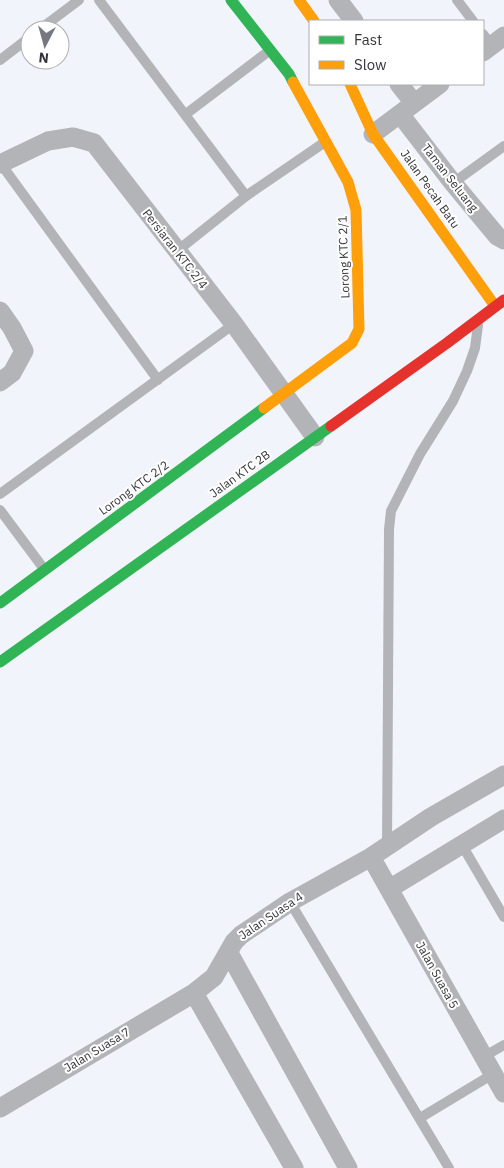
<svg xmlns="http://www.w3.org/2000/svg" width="504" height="1168" font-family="'IBM Plex Sans',sans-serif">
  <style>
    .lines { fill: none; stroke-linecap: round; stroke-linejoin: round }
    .lane { stroke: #b3b4b7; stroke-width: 10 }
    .street { stroke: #b3b4b7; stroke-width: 19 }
    .fast { stroke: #30b455; stroke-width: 11 }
    .slow { stroke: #ff9f0a; stroke-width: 11 }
    .jam { stroke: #e5322d; stroke-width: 11 }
    .labels { text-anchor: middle; stroke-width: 4; stroke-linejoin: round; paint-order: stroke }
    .street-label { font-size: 12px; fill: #34353b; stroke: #fff }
  </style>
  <rect width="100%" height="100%" fill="#f2f4fc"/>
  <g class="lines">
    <!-- lane -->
    <path class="lane" d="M99,0L246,196
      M457,0L473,21
      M39,30L79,0
      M483,34L492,46
      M0,60L30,37
      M186,114L269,51
      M1,164L158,380
      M453,183L504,146
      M177,251L246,196L325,142
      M0,494L234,324
      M0,510L44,569
      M462,845L504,917
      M387,846L389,529L391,511L420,454L453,401L467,371L475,348L478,325
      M290,902L449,1168
      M483,1057L504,1045
      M420,1118L493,1074"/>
    <!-- street -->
    <path class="street" d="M338,0L354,21
      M483,52L504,36
      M399,84L414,103
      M400,114L453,183L497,236L504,240
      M373,134L440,84
      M0,164L48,141L73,137L94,143L234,324L315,437
      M0,311L12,328L24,351L12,373L0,382
      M371,857L504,1093
      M389,889L504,819
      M229,953L348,1168
      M194,993L294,1168
      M0,1108L194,993L214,977L234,942L241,935L290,902L371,857L431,817L504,775"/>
    <!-- fast -->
    <path class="fast" d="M231,0L289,74L293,82
      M0,603L264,408
      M0,662L331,426"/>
    <!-- slow -->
    <path class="slow" d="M299,0L314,21
      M350,84L373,134L495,306
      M264,408L352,343L359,329L356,210L348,182L293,82"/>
    <!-- jam -->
    <path class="jam" d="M331,426L447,343L504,300"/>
  </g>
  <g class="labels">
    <!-- street labels -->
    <g class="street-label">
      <text transform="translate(450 178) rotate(52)" y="4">Taman Seluang</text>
      <text transform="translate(430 189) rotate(55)" y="4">Jalan Pecah Batu</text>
      <text transform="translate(175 249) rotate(52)" y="4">Persiaran KTC 2/4</text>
      <text transform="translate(344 257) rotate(-92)" y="4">Lorong KTC 2/1</text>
      <text transform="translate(240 474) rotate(-36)" y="4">Jalan KTC 2B</text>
      <text transform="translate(134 488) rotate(-36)" y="4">Lorong KTC 2/2</text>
      <text transform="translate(271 916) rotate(-34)" y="4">Jalan Suasa 4</text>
      <text transform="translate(437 975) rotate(61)" y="4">Jalan Suasa 5</text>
      <text transform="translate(97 1050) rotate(-31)" y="4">Jalan Suasa 7</text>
    </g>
  </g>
  <!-- legend -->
  <rect x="309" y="20" width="175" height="65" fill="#ffffff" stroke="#aeaeb1"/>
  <rect x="319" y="36" width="25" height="8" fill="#30b455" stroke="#aeaeb1"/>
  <text x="354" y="45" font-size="15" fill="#34353b">Fast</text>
  <rect x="319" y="61" width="25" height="8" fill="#ff9f0a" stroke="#aeaeb1"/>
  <text x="354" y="70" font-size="15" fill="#34353b">Slow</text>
  <!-- north arrow -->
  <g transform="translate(45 45) rotate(186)"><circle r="24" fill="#ffffff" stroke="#aeaeb1"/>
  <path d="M0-4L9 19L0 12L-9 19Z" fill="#76787f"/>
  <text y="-8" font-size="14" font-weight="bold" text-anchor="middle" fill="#34353b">N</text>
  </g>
</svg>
